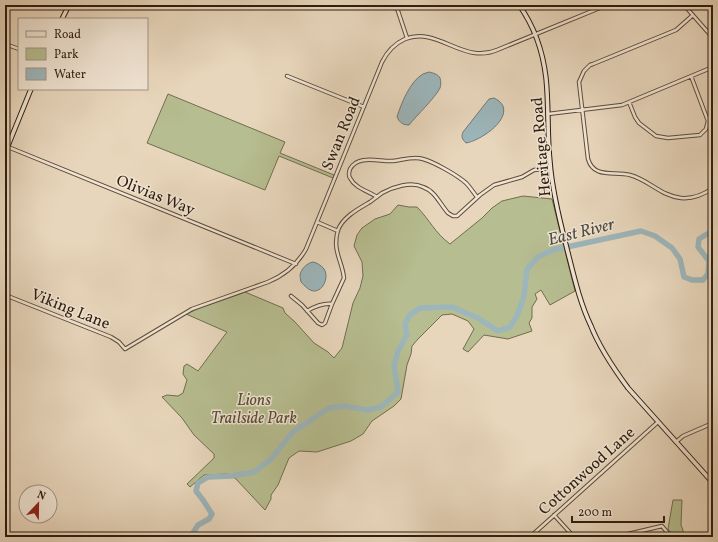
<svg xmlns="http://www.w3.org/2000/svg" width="718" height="542" font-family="Vollkorn,serif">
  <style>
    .green { fill: #b6bd90; stroke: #726d50 }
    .water { fill: #9cb6bb; stroke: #707976 }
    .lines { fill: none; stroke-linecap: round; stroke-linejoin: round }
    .river { stroke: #9cb6bb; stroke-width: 5.5 }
    .street-casing { stroke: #5c4b3a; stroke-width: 4.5 }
    .secondary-casing { stroke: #2e1d0f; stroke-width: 5.5 }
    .street { stroke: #f0e4d3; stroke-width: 2.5 }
    .secondary { stroke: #f0e4d3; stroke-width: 3.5 }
    .labels { text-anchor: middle; stroke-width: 3; stroke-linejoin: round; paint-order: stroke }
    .street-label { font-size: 16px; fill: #2e1d0f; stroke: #f0e4d3 }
    .park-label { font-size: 16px; font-style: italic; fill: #574d36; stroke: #f0e4d3 }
    .water-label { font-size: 17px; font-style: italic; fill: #4f4b43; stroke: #f0e4d3 }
  </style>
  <rect width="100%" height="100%" fill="#e8d6bc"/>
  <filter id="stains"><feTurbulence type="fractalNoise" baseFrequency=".005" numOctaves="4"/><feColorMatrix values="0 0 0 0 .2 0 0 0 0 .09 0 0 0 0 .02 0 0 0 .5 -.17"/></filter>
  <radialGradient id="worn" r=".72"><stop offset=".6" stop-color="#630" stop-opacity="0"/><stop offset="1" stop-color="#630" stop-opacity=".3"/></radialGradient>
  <!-- green -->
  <path class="green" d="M168,94L285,142L280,153L334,175L333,178L279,156L265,190L147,143Z
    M523,196L552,199L575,291L550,305L541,290L535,294L537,299L532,307V318L529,323L532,331L508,339L484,335L468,352L463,349L474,329L468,321L452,314L442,315L418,339L412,346L411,354L407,365L401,399L394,406L372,421L363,434L351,441L317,452L299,451L289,458L278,485L271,495V499L265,510L236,479L228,474L204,475L190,487L187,484L214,458V454L194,435L182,418L162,397L167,395L178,396L183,393L187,380L183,374L184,366L187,364L198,371L227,332L186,314L200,308L245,292L283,308L285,313L295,322L314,343L328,352L334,358L342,348L353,303L360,288L363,276L362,262L354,246L357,235L362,228L375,219L390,214L398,205L409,207H417C429,219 435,233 450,244L482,218L492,208L502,201Z
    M673,500H682L681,525L683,530V537H670L673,535L668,529Z"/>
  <!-- water -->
  <path class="water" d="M429,72C433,73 438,74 440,78C441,81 441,85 440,88C435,98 417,115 409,125C403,125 400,123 397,117C401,104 410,81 423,74C425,73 427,73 429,72Z
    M494,98C498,100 501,102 503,106C509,122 479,141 466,143C462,139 461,137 463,132L489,99Z
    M313,262C317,263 321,265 324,269C329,276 324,291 314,291C309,291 304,285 301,282C301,282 300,276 300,275C301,269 307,263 313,262Z"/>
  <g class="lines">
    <!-- river -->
    <path class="river" d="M194,537L193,533L198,525L209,519L212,514L203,500L196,491L198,483L208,477L232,476L254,472L271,459L293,432L329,408L344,406L367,410L381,407L398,392L394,365L398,351L407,335L405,324L410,315L420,308L452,307L478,318L498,331L510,327L517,316L524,296L527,269L538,257L553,250L641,231L655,236L672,248L680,259L684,277L692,280H703L708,274L709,261L698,247L699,239L707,234L713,235"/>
    <!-- street casing -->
    <g class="street-casing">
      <path id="street" d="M395,5L398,11L407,38
        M684,5L713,38
        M693,15L676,30L593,64L590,65L584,71L579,82L588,159C594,179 614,171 630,175C649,180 661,196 681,198C693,199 703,195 713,188
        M5,44L19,49
        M287,76L364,107
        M629,102L635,117L639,123L656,136L668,138L700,135L706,129L708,121L691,76
        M548,114L622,105L713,67
        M8,147L296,264
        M377,197C368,191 355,188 350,178C348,175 349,172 350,169C358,154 380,162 393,161C403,160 413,156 423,159C434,162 457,175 466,183C470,187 473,192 477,197
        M317,222L338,231
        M5,295L111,337L119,342L125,349L192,309L268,282C285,275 297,265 306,249L382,62C387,52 394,44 405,39C431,29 451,50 475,53C483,54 490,53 497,50L607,5
        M291,296L302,305L318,323L322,325L325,323L332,304L344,278C342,260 332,251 338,230C343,217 358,209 370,202C374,199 378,196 382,193C393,187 411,181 423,187C435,191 440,204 448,213L453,216H457L480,195L494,185L522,177L534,170L550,168
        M307,311C314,307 324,303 332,304
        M676,442L683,436L713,423
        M554,515L574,537
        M530,537L658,422
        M623,537L628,534L662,526L667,532"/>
    </g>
    <!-- secondary casing -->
    <g class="secondary-casing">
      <path id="secondary" d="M519,5C534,26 543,52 546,78C549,106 547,134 550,162C552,190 559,218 566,245C573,272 579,301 591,326C600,349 614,369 628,388L713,483
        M62,19L69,5
        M5,153L31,89"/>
    </g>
    <!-- street -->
    <use href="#street" class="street"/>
    <!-- secondary -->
    <use href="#secondary" class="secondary"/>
  </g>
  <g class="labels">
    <!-- street labels -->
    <g class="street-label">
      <text transform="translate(340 133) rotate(-68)" y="6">Swan Road</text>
      <text transform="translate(540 147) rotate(-95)" y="6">Heritage Road</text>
      <text transform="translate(156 194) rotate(22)" y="6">Olivias Way</text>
      <text transform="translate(71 308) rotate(22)" y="6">Viking Lane</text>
      <text transform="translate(586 470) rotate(-42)" y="6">Cottonwood Lane</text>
    </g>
    <!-- park labels -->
    <g class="park-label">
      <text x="254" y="405">Lions<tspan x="254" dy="18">Trailside Park</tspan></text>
    </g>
    <!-- water labels -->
    <g class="water-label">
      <text transform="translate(581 231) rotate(-14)" y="6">East River</text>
    </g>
  </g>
  <!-- margin -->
  <rect width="718" height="542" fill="none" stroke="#e8d6bc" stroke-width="20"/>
  <rect x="6" y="6" width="706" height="530" fill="none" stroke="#2e1d0f" stroke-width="2"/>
  <rect x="10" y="10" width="698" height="522" fill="none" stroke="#2e1d0f"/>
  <!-- legend -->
  <rect x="18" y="18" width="130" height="72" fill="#f0e4d3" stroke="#a29485"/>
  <rect x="26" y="31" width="20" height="6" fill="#f0e4d3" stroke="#a29485"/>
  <text x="54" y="38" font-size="12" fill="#2e1d0f">Road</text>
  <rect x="26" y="48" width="20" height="12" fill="#b6bd90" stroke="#a29485"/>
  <text x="54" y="58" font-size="12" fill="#2e1d0f">Park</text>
  <rect x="26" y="68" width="20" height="12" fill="#9cb6bb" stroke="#a29485"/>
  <text x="54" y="78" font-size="12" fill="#2e1d0f">Water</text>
  <!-- north arrow -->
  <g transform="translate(38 504) rotate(22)"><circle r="19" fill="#f0e4d3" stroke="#a29485"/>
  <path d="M0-3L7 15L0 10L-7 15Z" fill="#8f2418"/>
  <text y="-6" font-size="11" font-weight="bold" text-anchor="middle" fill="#2e1d0f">N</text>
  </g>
  <!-- scale -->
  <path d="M572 516v6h92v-6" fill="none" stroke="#2e1d0f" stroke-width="2"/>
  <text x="578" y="516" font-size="12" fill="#2e1d0f" stroke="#f0e4d3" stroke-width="3" paint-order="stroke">200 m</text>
  <rect width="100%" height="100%" filter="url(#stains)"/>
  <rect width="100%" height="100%" fill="url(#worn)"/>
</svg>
